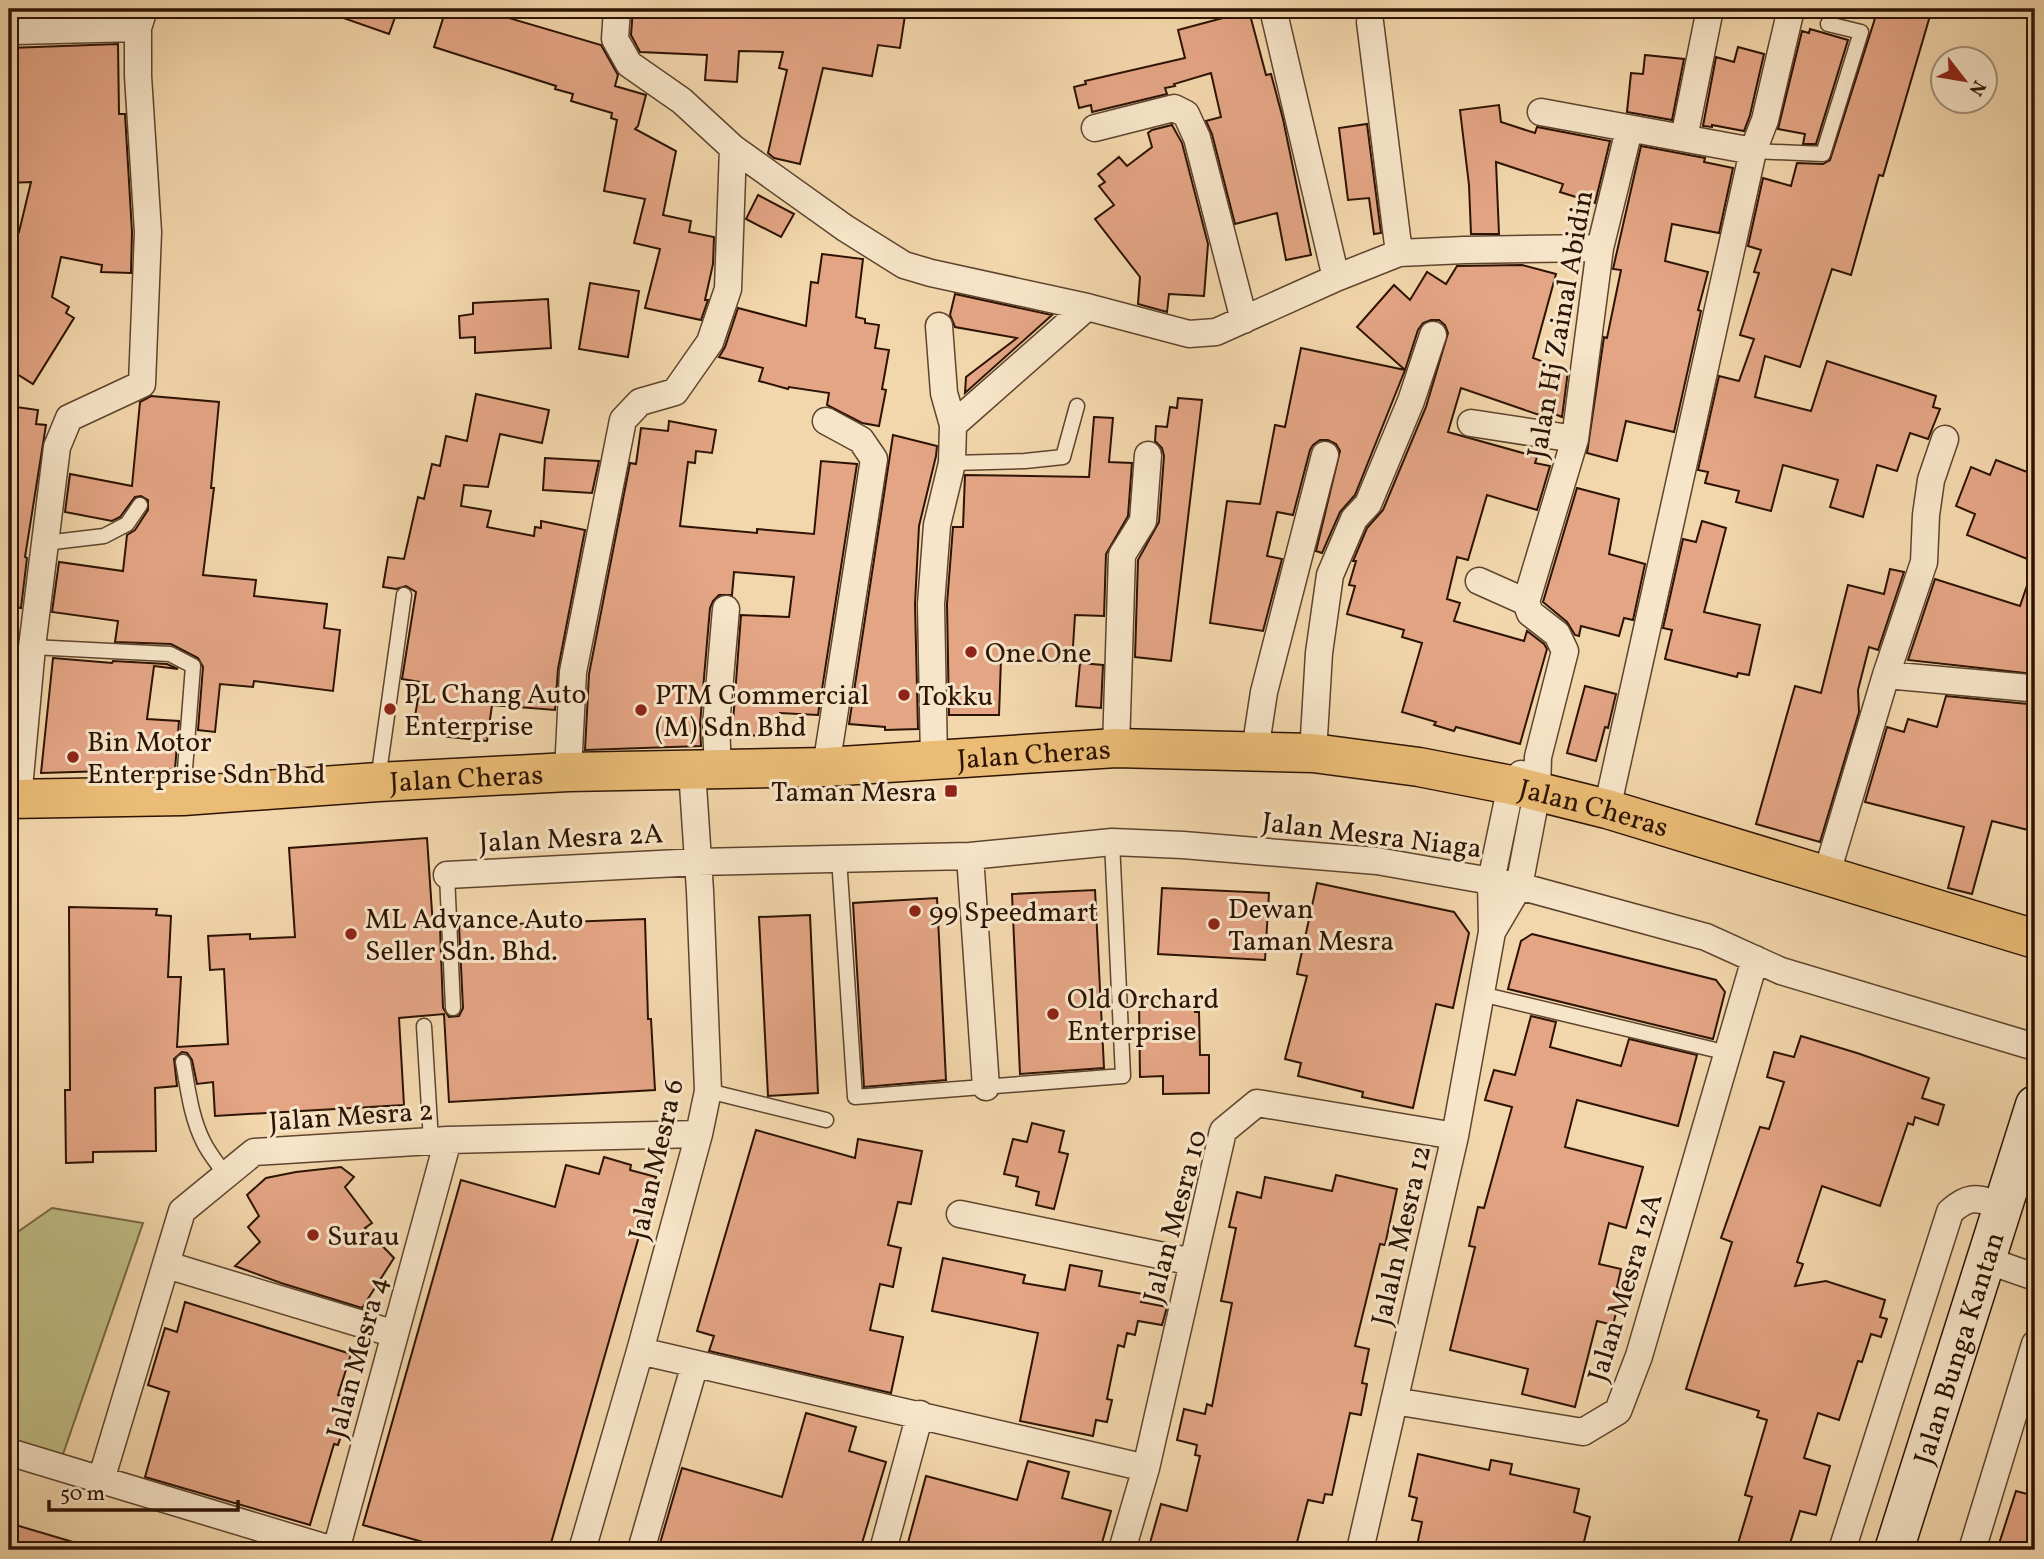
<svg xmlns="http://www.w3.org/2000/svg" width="2044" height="1559" font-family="Vollkorn,serif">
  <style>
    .green { fill: #c0bd86; stroke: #766844; stroke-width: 2 }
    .building { fill: #e4a585; stroke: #2d1303; stroke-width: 2 }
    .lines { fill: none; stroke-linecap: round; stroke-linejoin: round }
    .lane-casing { stroke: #5e442d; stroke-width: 17 }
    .street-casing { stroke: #5e442d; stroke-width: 29 }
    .secondary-casing { stroke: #2d1303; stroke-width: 41 }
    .primary-casing { stroke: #2d1303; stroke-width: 41 }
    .lane { stroke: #f7e5c9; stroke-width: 14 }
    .street { stroke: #f7e5c9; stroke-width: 26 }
    .secondary { stroke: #f7e5c9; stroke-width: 38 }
    .primary { stroke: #eabc76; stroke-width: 38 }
    .poi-dot { fill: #8f2418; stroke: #f7e5c9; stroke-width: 2.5 }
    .labels { text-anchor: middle; stroke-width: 6; stroke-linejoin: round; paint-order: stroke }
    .street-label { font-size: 28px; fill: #2d1303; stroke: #f7e5c9 }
    .poi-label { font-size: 28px; fill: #2d1303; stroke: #f7e5c9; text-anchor: start }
  </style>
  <rect width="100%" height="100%" fill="#f3d7ac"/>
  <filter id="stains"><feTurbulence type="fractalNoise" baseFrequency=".00286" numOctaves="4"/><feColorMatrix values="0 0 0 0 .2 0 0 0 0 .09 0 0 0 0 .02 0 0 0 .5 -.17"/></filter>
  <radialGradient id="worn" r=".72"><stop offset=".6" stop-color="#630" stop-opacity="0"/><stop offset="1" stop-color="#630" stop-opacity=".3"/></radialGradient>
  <!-- green -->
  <path class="green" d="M52,1208L143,1223L62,1457L9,1439V1238Z"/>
  <!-- building -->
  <path class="building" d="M327,9H398L389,34L326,12Z
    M446,9H497L495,14L601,45L618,75L615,86L646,95L638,126L635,129L676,151L663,215L691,221L689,232L714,237L713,264L705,300H708L701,320L645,308L660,249L634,243L645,199L604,191L617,120L611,118L612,113L571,101L573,94L555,89L556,86L434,47Z
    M633,9H682L681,12L723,14V9H906L900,48L878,45L872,76L823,68L800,164L774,158L768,153L787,70L779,68L783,52L739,51L737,82L705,80L707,55L640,52L631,35Z
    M1878,9H1932L1883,176L1879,175L1851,275L1832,269L1800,367L1765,356L1755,397L1811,411L1827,361L1936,396L1933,407L1940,409L1928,439L1910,433L1897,471L1877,465L1863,517L1830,507L1838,480L1783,465L1771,511L1736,502L1739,491L1705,483L1708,472L1698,470L1719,376L1739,381L1754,339L1740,335L1759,273L1754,272L1761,250L1748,246L1763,178L1791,186L1797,163L1823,164L1830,160Z
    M1249,11L1266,75L1271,74L1283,119L1311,255L1286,260L1277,213L1235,224L1212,134L1206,121L1221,117L1211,73L1174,84L1175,86L1165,88L1167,94L1092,112L1091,105L1079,108L1074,87L1086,84L1085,81L1185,58L1178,30Z
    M1810,29L1848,40L1816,144H1803L1805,134L1778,129L1802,31L1809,33Z
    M118,44L119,114H125L132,232L131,273L101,272L102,265L61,257L52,297L69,307L66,313L74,318L33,384L9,369V226L19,232L31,182L9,183V48Z
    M1738,47L1764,54L1750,115L1744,131L1712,125V127L1703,126L1716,57L1734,62Z
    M1645,55L1684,59L1672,120L1627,112L1631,73L1643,74Z
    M1499,105L1501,122L1535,133L1537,127L1610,141L1595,203L1560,192L1563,184L1496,162L1499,234H1471L1469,185L1460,110Z
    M1367,124L1381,233L1374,234L1369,198L1348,200L1339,128Z
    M1172,125L1182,143L1208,244L1204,296L1169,294L1167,312L1138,304L1140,277L1095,219L1114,205L1099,186L1105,182L1098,174L1119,157L1127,166L1152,147L1148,133L1152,130Z
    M1641,146L1705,158L1704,162L1733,168L1719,233L1672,224L1665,261L1708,272L1698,310L1701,311L1674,432L1626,421L1617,461L1587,453L1604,337L1607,338L1621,270L1613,269Z
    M758,195L794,214L781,237L746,219Z
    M822,254L863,259L856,317L865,319V323L879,325L875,348L889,350L882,389L886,390L879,426L862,423L827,405L829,393L789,387L788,389L759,381L763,368L719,357L725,347L738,308L806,326L811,282L818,283Z
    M1522,265L1556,274L1533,358L1568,371L1562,417L1550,412L1548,418L1461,388L1448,432L1537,457L1535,463L1550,466L1537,510L1487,495L1468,560L1457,557L1447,599L1460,603L1454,621L1524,641L1527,631L1544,644L1547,649L1520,744L1456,727L1454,731L1434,725L1436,722L1402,712L1422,643L1402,637L1404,630L1347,614L1355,586L1349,585L1356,561H1353L1367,528L1383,510L1426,407L1448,333L1445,325L1439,320H1431L1423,323L1418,330L1405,370L1357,327L1394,285L1410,300L1427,272L1446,284L1457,266Z
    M590,283L639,291L628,357L579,349Z
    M955,294L1052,315L965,393L966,377L1017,338L955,327L950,315Z
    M548,299L551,348L475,353V337L460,338L459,316L473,314V303Z
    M1301,348L1405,370L1355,495L1340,512L1322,553L1316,551L1340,451L1336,444L1328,440H1320L1313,445L1310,450L1293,515L1277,512L1267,556L1282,559L1263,631L1210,623L1227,501L1260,504L1275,425L1285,427Z
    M476,394L549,410L542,443L500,434L488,487L464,485L461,506L491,511L487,527L534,536L535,527L541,528V521L585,530L558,669L555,710L492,705L487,741L412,733L421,682L402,679L416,592L406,586L396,589L383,587L388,557L404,559L418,497L424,499L432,464L440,466L446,436L467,441Z
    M151,396L219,402L211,488H214L203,575L256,580L254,596L327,604L324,628L340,630L333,691L254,681L253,687L220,684L215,732L198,730L203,667L198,658L171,644L115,642L118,621L52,612L59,562L123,571L127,535L135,530L148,510V500L141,496L135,497L120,517L112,521L65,512L70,474L132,486L140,402Z
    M1178,398L1202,400L1171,661L1135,657L1138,560L1159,522L1164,456L1162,448L1155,441L1156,426L1167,427L1170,407L1177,408Z
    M9,406L38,410L36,424L46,425L25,557L27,558L21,608L9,606Z
    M1094,417L1113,418L1109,462L1132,463L1128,516L1106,554L1104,616L1075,615L1072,662L1001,659L999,715H949L947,604L953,527H963L965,475L1089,477Z
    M669,421L716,430L712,453L696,451L695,463L688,462L680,526L757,533V529L814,534L821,461L857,464L818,715L780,713L779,736L732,735L741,615L789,617L794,577L734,572L732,595H719L713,601L710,608L700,724L701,746L585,750L589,674L630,463L636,464L641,428L668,431Z
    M893,435L937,446L936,456L919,526L915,604L918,729L885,730V727L849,724Z
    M545,458L599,461L592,493L543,490Z
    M1996,460L2035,475V562L1967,535L1975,514L1956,506L1971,467L1990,475Z
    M1577,488L1619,499L1609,554L1645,564L1633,620L1624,618L1619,636L1581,626L1579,636L1575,635L1567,622L1543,602Z
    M1702,521L1726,528L1704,612L1760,625L1749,675L1738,673L1737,677L1665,659L1672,630L1663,628L1683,539L1696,542Z
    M1890,569L1904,572L1878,650L1869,647L1858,690L1859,712L1820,842L1756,824L1795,686L1821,693L1848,585L1884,594Z
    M2032,571H2035V674L1908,660L1935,579L2020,606Z
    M53,658L112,663L113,661L167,664L178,669L154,666L147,719L179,721L175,769L41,773Z
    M1080,663L1103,665L1101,708L1076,706Z
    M1585,686L1616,694L1608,728L1605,727L1596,761L1567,753Z
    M1946,696L2028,704L2035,702V816L2032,831L1992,821L1972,894L1948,888L1964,827L1865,802L1887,727L1904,732L1908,719L1937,727Z
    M427,838L433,927H440L443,1008L449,1017L459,1016L463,1008L459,926L645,919L648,1019H651L655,1090L449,1102L444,1014L399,1018L404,1105L215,1116L213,1082L197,1084L192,1060L187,1053L182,1052L174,1059L177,1086L155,1088L156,1151L93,1152V1162L66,1163L65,1090H70L69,907L157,909L156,915L171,916L168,977H181L177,1047L228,1044L224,969L210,970L208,936L250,934V939L295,937L289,848Z
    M1317,883L1454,912L1469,933L1453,1008L1436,1004L1413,1108L1362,1097L1363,1092L1298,1076L1301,1063L1285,1059L1307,976L1297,974Z
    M1162,888L1269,893L1265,960L1158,954Z
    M1095,890L1104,1068L1020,1074L1012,894Z
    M937,898L946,1080L864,1087L853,903Z
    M810,915L818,1093L768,1096L759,917Z
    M1532,934L1716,980L1725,992L1713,1039L1508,989L1521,941Z
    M1139,997H1194L1195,1012H1199L1200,1055H1209V1093L1163,1094V1076L1140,1077Z
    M1531,1016L1556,1022L1550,1047L1621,1066L1629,1039L1697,1055L1678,1126L1577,1100L1565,1147L1643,1167L1626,1228L1609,1223L1599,1264L1621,1269L1617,1287L1622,1289L1613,1325L1597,1321L1575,1407L1522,1394L1528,1369L1450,1350L1475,1247L1469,1246L1478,1207L1484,1208L1512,1107L1485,1100L1494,1070L1515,1075Z
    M1801,1036L1857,1053L1929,1078L1922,1098L1944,1105L1938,1125L1915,1117L1913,1125L1908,1123L1880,1206L1822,1186L1797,1262L1803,1264L1795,1286L1826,1281L1885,1300L1880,1317L1887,1319L1881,1337L1871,1334L1862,1362L1858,1361L1839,1420L1818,1413L1804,1458L1830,1466L1816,1515L1800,1511L1788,1550H1736L1752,1497L1745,1495L1767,1420L1757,1417L1759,1411L1686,1389L1732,1242L1721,1238L1760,1127L1769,1129L1784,1082L1767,1077L1774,1052L1794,1057Z
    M1032,1123L1064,1131L1059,1152L1068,1154L1054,1209L1036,1205L1039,1192L1016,1186L1018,1177L1004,1174L1013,1139L1027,1142Z
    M756,1130L855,1158L858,1139L922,1151L911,1204L898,1202L888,1245L901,1248L893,1287L880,1284L870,1330L903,1337L891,1393L709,1351L714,1336L697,1331Z
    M604,1157L631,1165L630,1170L656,1177L549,1550H451L363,1525L461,1180L555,1207L566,1165L599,1174Z
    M341,1167L354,1177L345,1187L372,1223L365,1228L394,1258L362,1308L281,1283L235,1266L260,1242L248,1227L259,1216L247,1195L266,1178L296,1172Z
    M1336,1175L1397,1189L1385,1245L1380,1244L1355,1346L1369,1349L1362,1383L1367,1384L1361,1415L1350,1413L1332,1495L1325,1494L1323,1503L1308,1500L1295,1550H1148L1161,1504L1187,1511L1200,1456L1195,1455L1197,1445L1177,1440L1184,1409L1205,1414L1207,1404L1212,1406L1232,1303L1221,1301L1236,1228L1229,1227L1237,1192L1261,1198L1265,1177L1332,1191Z
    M943,1258L1025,1275L1023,1283L1065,1290L1070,1265L1102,1271L1099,1286L1143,1294L1141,1302L1167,1307L1162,1325L1138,1321L1135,1335L1127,1333L1124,1347L1118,1345L1107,1399L1112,1400L1107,1422L1096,1420L1093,1436L1020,1421L1038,1333L932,1311Z
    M185,1302L351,1354L338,1395L353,1399L338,1445L334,1444L310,1525L145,1477L169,1392L148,1385L165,1328L177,1332Z
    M806,1413L856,1427L849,1451L886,1462L860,1550H658L682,1468L782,1497Z
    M1418,1454L1489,1470L1491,1460L1512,1464L1510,1474L1579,1489L1574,1512L1590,1517L1582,1550H1416L1422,1522L1412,1520L1417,1498L1409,1496Z
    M1028,1461L1069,1472L1062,1498L1111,1511L1100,1550H906L926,1476L1017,1500Z
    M2016,1491L2035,1496V1550H1997Z
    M9,1523L83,1545L82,1550H9Z"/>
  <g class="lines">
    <!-- lane casing -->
    <g class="lane-casing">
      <path id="lane" d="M1753,151L1823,154L1861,32L1828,24
        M952,463L1025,461L1063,457L1077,406
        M45,543L104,536L127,524L140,505
        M32,647L170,654L193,666L183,795
        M378,780L404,595
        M839,858L855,1097L1123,1076L1112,842
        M447,875L453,1008
        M1481,994L1728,1053
        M424,1026L431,1141
        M183,1062C188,1089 191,1118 204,1143C210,1155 219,1165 226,1176
        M708,1091L826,1120"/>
    </g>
    <!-- street casing -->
    <g class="street-casing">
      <path id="street" d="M617,9L615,39L629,64L682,101L733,148L845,228L904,265L931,273L1087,307L1189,334L1216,332L1336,278L1399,253L1464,250L1600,248
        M1273,9L1336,278
        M1370,22L1399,253
        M9,33L14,31L138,28
        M1541,112L1753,151
        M1095,128L1174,108L1186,114L1197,138L1244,320
        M1684,138L1710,9
        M826,421L861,440L874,459L826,767
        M1471,423L1575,439
        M953,425L1087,307
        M1479,581L1526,602
        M1886,675L1924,562L1926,515L1931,480L1945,439
        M1116,748L1122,555L1143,521L1148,455
        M1255,751L1264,692L1325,455
        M1313,753L1319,653L1330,575L1354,519L1368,504L1411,401L1433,335
        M934,760L931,604L937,525L952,463L953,425L944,393L939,326
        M718,769L716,725L726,609
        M568,772L573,672L623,420L640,402L675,392L710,342L728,289L733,148
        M18,799L32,647L57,447L69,418L142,384L148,232L138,76V28L144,9
        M1607,809L1753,151L1765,120L1791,9
        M970,856L986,1087
        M447,875L698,862L970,856L1112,842L1183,845L1377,861L1519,886L1706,937L1781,971L2035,1047
        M1826,876L1886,675L2029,688
        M1492,932L1519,886L1537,792L1538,757L1565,651L1557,634L1530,613L1526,602L1575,439L1600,248L1629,130
        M960,1214L1193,1262
        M1986,1260L2035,1277
        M167,1265L395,1334
        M640,1351L1146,1468
        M1394,1401L1583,1432L1618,1411L1639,1356L1755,959
        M9,1452L333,1550
        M101,1480L182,1211L254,1152L448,1140L699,1134
        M336,1550L448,1140
        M582,1550L640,1351L699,1134L708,1091L700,891L692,770
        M641,1550L695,1364
        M883,1550L920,1414
        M1122,1550L1146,1468L1223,1131L1257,1103L1455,1136
        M1360,1550L1455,1136L1492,932L1491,881L1511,785L1521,774
        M1842,1550L1950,1212C1971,1193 1978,1199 2003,1206
        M1972,1550L2035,1344"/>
    </g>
    <!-- secondary casing -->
    <g class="secondary-casing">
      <g id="secondary">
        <path id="s1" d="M1894,1550L2035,1105"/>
      </g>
    </g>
    <!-- primary casing -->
    <g class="primary-casing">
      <g id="primary">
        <path id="s2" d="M9,799L183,796L378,782L568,772L826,767L1116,748L1313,753L1419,767L1511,785L1607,809L2035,939"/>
      </g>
    </g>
    <!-- lane -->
    <use href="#lane" class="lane"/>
    <!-- street -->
    <use href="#street" class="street"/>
    <!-- secondary -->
    <use href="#secondary" class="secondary"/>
    <!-- primary -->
    <use href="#primary" class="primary"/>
  </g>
  <!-- markers -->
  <g class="poi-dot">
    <circle cx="971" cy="652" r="7"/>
    <circle cx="904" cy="695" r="7"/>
    <circle cx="390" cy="709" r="7"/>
    <circle cx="641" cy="710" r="7"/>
    <circle cx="73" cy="757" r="7"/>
    <rect x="944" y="784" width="14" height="14" rx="3.5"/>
    <circle cx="915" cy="911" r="7"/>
    <circle cx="1214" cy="924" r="7"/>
    <circle cx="351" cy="934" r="7"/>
    <circle cx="1053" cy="1014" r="7"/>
    <circle cx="313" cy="1235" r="7"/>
  </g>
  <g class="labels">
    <!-- street labels -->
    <g class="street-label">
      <text transform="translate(1559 324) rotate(-80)" y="10">Jalan Hj Zainal Abidin</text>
      <text dy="10" stroke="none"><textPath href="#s2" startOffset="1026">Jalan Cheras</textPath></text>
      <text dy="10" stroke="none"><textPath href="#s2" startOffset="458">Jalan Cheras</textPath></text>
      <text dy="10" stroke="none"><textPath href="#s2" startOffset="1592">Jalan Cheras</textPath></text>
      <text transform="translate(1372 834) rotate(7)" y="10">Jalan Mesra Niaga</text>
      <text transform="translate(571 837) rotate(-3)" y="10">Jalan Mesra 2A</text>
      <text transform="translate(351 1115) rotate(-4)" y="10">Jalan Mesra 2</text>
      <text transform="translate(655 1159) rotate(-77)" y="10">Jalan Mesra 6</text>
      <text transform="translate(1174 1216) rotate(-75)" y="10">Jalan Mesra 10</text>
      <text transform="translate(1400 1235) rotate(-77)" y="10">Jalaln Mesra 12</text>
      <text transform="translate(1624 1287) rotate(-73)" y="10">Jalan Mesra 12A</text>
      <text dy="10" stroke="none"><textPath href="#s1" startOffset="212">Jalan Bunga Kantan</textPath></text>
      <text transform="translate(356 1357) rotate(-75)" y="10">Jalan Mesra 4</text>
    </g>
    <!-- poi labels -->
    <g class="poi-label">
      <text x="985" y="662">One One</text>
      <text x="404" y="703">PL Chang Auto<tspan x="404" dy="32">Enterprise</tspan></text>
      <text x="655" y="704">PTM Commercial<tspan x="655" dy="32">(M) Sdn Bhd</tspan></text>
      <text x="918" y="705">Tokku</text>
      <text x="87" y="751">Bin Motor<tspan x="87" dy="32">Enterprise Sdn Bhd</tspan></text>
      <text x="937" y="801" text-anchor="end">Taman Mesra</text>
      <text x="1228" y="918">Dewan<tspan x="1228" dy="32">Taman Mesra</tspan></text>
      <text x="929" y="921">99 Speedmart</text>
      <text x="365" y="928">ML Advance Auto<tspan x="365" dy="32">Seller Sdn. Bhd.</tspan></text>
      <text x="1067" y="1008">Old Orchard<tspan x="1067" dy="32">Enterprise</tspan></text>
      <text x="327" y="1245">Surau</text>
    </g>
  </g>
  <!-- margin -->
  <rect width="2044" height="1559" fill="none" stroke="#f3d7ac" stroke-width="35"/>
  <rect x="10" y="10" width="2023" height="1538" fill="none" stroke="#2d1303" stroke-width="3.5"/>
  <rect x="18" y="18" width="2009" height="1524" fill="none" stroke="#2d1303" stroke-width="2"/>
  <!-- north arrow -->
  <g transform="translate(1964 80) rotate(121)"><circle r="33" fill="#f7e5c9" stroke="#a6917a" stroke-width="2"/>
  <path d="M0-5L12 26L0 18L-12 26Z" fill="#8f2418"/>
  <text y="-10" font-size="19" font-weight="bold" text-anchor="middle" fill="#2d1303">N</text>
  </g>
  <!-- scale -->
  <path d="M49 1500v10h189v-10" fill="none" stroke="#2d1303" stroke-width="3.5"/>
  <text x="60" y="1500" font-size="21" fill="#2d1303" stroke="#f7e5c9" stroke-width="5" paint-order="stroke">50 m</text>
  <rect width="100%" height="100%" filter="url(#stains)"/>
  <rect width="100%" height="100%" fill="url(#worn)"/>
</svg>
